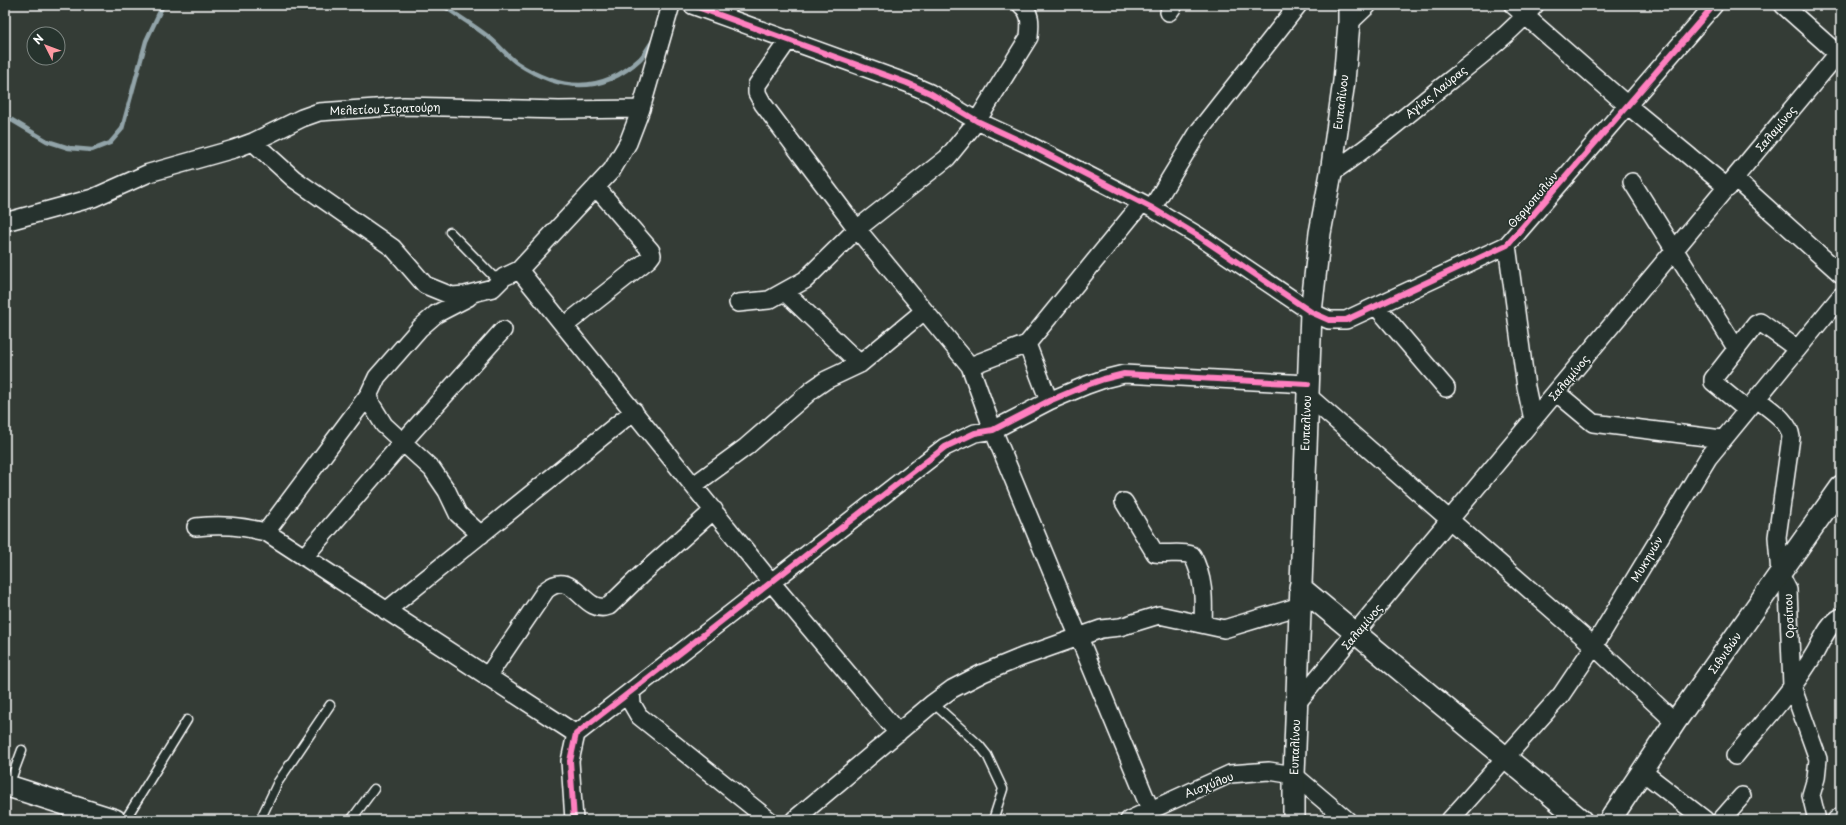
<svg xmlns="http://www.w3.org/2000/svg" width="1846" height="825" font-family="'Playpen Sans',sans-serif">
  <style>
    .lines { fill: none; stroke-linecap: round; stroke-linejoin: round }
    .stream { stroke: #92a4a9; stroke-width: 4.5 }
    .service-casing { stroke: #fff; stroke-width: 11 }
    .minor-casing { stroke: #fff; stroke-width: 20 }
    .tertiary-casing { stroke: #fff; stroke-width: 24 }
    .service { stroke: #26332d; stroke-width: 8 }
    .minor { stroke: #26332d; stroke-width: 17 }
    .tertiary { stroke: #26332d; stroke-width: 21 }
    .cycleway-casing { stroke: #26332d; stroke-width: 8 }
    .cycleway { stroke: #ff80c0; stroke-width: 6 }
    .labels { text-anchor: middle; stroke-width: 3; stroke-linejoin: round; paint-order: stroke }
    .street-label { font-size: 11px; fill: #fff; stroke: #26332d }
  </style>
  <rect width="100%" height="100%" fill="#343c36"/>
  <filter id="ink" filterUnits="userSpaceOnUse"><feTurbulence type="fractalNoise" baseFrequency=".025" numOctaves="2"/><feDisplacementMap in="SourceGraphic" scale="8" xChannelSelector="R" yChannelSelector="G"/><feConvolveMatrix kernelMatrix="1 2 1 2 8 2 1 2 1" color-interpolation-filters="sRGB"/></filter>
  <g filter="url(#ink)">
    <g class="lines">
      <!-- stream -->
      <path class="stream" d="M442,5C458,16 475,26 490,38C500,46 507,56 517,63C559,91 601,95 640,59C645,54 649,46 654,39
        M5,116L47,141L69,148L92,150L110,143L122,129L146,41L163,5"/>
      <!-- service casing -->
      <g class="service-casing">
        <path id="service" d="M450,232L493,276L504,277
          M933,703L979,745L987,755L1003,789L993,820
          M9,785L22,750
          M125,820L187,720
          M260,820L278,782L330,705
          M351,820L374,789"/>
      </g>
      <!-- minor casing -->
      <g class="minor-casing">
        <path id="minor" d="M692,5L907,83L930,93L977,121L1029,145L1152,208L1197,235L1311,312L1329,320H1346L1507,245L1714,5
          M1513,5L1627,105L1728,188
          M1783,5L1838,54
          M1169,12L1174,5
          M1349,23L1368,5
          M789,39L757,85V93L763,104L857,229L970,366L993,430L1150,809
          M253,142L294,179L393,248L425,285L452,296L465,295L493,288L504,277L519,270L771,582L898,733
          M1331,173C1369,147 1404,118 1439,89C1472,63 1507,37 1535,5
          M1735,179L1841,274
          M1632,182L1736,348
          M1152,208L1199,131L1298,5
          M5,222L93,198L149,173L234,149L253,142L302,118L319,112L404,106L559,110L641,109
          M1507,245L1526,387L1533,420
          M519,270L612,170L628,143L641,109L671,5
          M785,292L860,364
          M469,297L436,314L420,328L377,377L369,394L371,404L384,425L432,469L447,491L458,514L481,535
          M738,303L769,300L805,280L857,229L947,158L977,121L1029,37C1030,25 1032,13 1021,5
          M1376,306L1446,388
          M564,326L649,259L652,255L651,251L596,187
          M1027,344L1049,401
          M970,366L1027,344L1142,203
          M1557,393L1593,423L1722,439
          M1307,395L1594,646L1675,722
          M1757,399C1769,409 1789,420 1791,437L1777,537L1780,574L1788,590L1792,686L1818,759L1816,778L1811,795L1817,820
          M1747,410L1713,382V379L1756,324L1760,322L1796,348
          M694,485L746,447L813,389L826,380L860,364L924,311
          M1124,502L1155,553C1168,555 1179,551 1192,555C1204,577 1204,599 1203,624
          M196,527C222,524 240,526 266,532L576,734
          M266,532L369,394
          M304,557L402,443L503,330
          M386,611L634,411
          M487,677L546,590C575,567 583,616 609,606L642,574L714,510
          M631,691L632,704L639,716L769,820
          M1296,704L1841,50
          M1735,756C1762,723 1794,689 1816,651C1822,640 1829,623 1841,617
          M1643,772L1705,820
          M574,820L570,761L576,734L945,447L975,433L993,430L1049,401L1087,385L1104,379L1124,374L1308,384
          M794,820L933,703L952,689L983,673L1022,657L1101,629L1120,627L1159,615L1224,629L1300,606
          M1129,820L1230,774L1269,771L1294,775L1347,820
          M1450,820L1561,695L1594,646L1708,458L1841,296
          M1721,820L1742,796
          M1836,820L1841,816"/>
      </g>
      <!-- tertiary casing -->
      <g class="tertiary-casing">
        <path id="tertiary" d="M1300,587L1581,820
          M5,785L115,820
          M1294,820V775L1311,312L1320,233L1331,173L1344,81L1349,23V5
          M1610,820L1675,722L1841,487"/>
      </g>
      <!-- service -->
      <use href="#service" class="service"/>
      <!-- minor -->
      <use href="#minor" class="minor"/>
      <!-- tertiary -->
      <use href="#tertiary" class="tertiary"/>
      <!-- cycleway casing -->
      <g class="cycleway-casing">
        <path id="cycleway" d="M692,5L907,83L930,93L977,121L1029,145L1152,208L1197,235L1311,312L1329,320H1346L1507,245L1714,5
          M574,820L570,761L576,734L945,447L975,433L993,430L1049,401L1087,385L1104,379L1124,374L1308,384"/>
      </g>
      <!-- cycleway -->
      <use href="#cycleway" class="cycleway"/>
    </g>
  </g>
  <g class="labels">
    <!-- street labels -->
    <g class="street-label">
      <text transform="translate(1436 92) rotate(-39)" y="4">Αγίας Λαύρας</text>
      <text transform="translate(1341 102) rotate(-83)" y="4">Ευπαλίνου</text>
      <text transform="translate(385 109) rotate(-2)" y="4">Μελετίου Στρατούρη</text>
      <text transform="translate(1776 129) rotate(-50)" y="4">Σαλαμίνος</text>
      <text transform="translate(1533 200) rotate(-49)" y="4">Θερμοπυλών</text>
      <text transform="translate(1569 378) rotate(-50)" y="4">Σαλαμίνος</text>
      <text transform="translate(1306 423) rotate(-88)" y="4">Ευπαλίνου</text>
      <text transform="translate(1647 559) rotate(-59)" y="4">Μυκηνών</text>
      <text transform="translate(1789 616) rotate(-93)" y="4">Ορσίπου</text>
      <text transform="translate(1362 627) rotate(-50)" y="4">Σαλαμίνος</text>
      <text transform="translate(1725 653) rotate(-55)" y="4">Σιθνιδών</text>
      <text transform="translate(1295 747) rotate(-88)" y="4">Ευπαλίνου</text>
      <text transform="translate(1209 785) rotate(-21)" y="4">Αισχύλου</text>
    </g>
  </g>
  <!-- margin -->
  <rect width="1846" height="825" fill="none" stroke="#26332d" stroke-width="20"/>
  <rect x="10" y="10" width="1826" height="805" fill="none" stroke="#fff" stroke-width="1.5" filter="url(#ink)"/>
  <!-- north arrow -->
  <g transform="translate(46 46) rotate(312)"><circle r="19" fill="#26332d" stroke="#7d8581"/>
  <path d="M0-3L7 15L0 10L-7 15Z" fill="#ff9aa2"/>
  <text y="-6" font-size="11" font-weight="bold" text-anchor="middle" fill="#ffffff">N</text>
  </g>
</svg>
